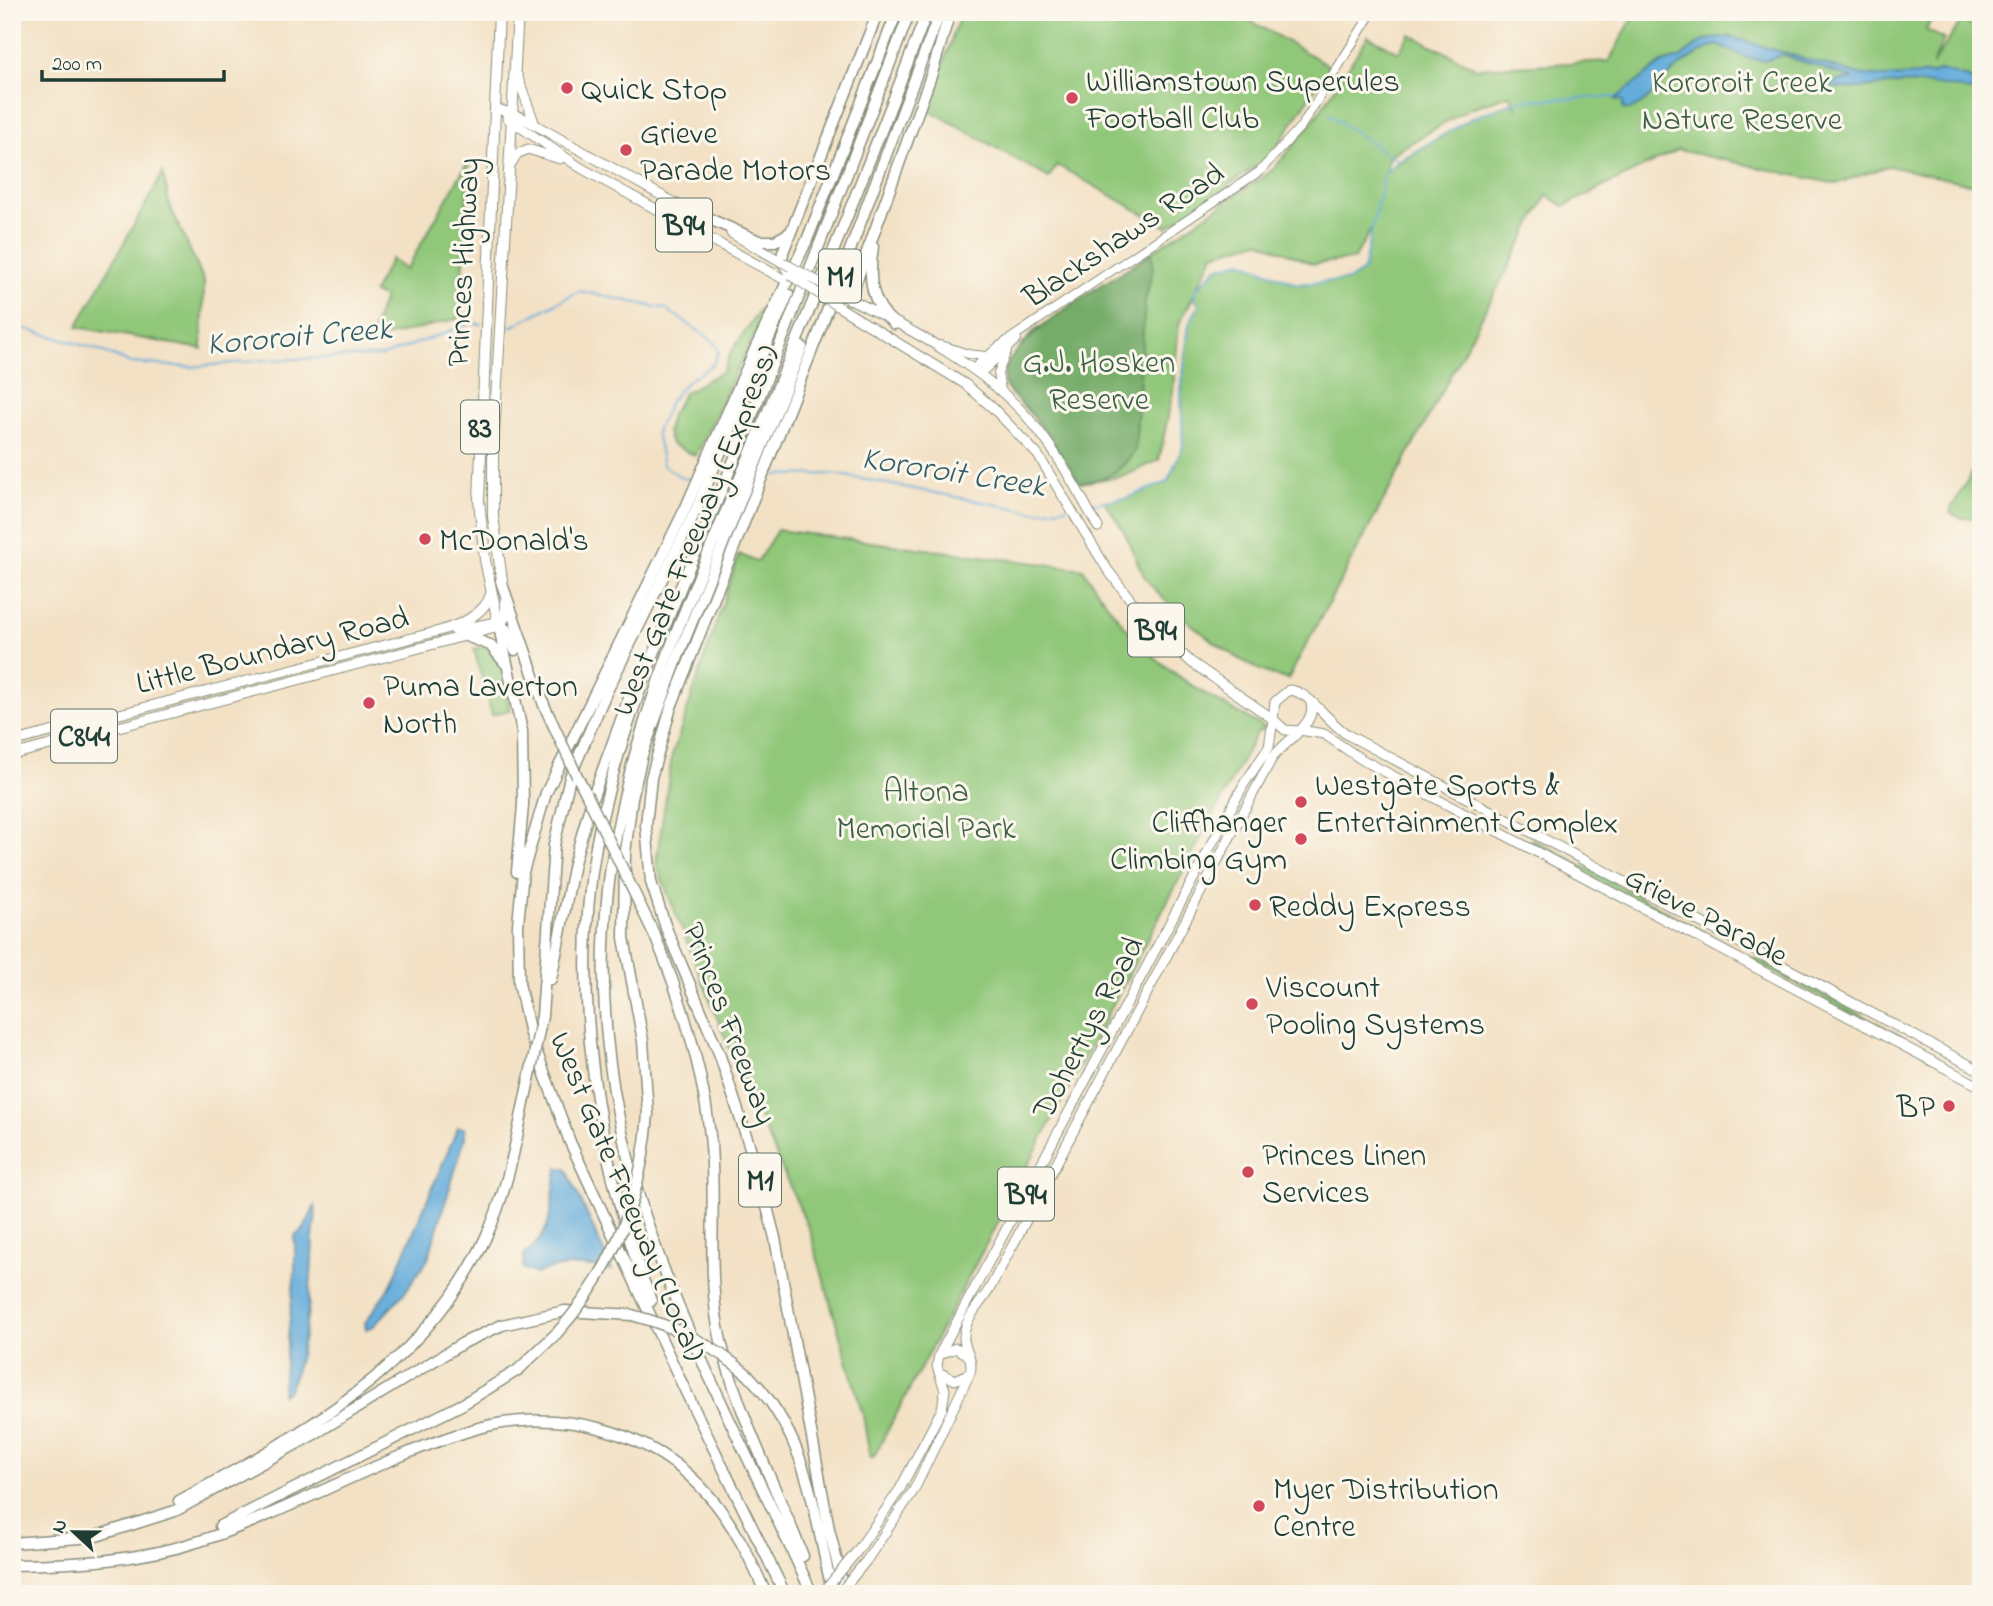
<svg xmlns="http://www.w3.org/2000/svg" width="1993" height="1606" font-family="'Indie Flower',sans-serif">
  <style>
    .green { fill: #90c779; stroke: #588256; stroke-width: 2; fill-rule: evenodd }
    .forest { fill: #74ac69; stroke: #4a744e; stroke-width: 2 }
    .water { fill: #63acdb; stroke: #417488; stroke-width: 2 }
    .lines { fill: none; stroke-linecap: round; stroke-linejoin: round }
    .stream { stroke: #63acdb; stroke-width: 2 }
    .secondary-casing { stroke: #898f7c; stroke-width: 10 }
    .primary-casing { stroke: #898f7c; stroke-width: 11 }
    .trunk-casing { stroke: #898f7c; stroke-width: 12 }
    .motorway-casing { stroke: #898f7c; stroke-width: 13 }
    .secondary { stroke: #fff; stroke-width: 8 }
    .primary { stroke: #fff; stroke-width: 9 }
    .trunk { stroke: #fff; stroke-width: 10 }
    .motorway { stroke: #fff; stroke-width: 10 }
    .primary-bridge-casing { stroke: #898f7c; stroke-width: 11; stroke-linecap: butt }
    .motorway-bridge-casing { stroke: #898f7c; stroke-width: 13; stroke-linecap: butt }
    .primary-bridge { stroke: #fff; stroke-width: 9 }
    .motorway-bridge { stroke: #fff; stroke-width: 10 }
    .poi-dot { fill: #d1495b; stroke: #fbf7ec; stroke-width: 2.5 }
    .labels { text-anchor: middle; stroke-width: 6; stroke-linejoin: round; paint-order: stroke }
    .shield { fill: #fbf7ec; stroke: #61756b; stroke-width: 2 }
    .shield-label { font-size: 30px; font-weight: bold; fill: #1f3d34 }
    .poi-label { font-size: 32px; fill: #1f3d34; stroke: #fbf7ec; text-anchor: start }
    .park-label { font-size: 32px; fill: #3b6045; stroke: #fbf7ec }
    .street-label { font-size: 32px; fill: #1f3d34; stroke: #fbf7ec }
    .water-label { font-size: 33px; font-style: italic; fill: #335e66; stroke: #fbf7ec }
  </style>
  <rect width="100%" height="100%" fill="#fbf7ec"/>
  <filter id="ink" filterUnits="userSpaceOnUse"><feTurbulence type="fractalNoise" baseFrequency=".0143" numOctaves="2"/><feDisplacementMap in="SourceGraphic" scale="14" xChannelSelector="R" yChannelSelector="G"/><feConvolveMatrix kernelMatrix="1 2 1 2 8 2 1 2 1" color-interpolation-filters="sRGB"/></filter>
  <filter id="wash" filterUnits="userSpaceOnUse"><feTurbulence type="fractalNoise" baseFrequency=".00686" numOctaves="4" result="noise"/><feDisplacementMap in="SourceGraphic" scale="28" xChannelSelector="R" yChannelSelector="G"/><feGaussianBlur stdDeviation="1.57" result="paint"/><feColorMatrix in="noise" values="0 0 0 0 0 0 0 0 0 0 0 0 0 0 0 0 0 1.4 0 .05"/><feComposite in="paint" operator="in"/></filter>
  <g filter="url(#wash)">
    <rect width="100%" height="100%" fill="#f3e1c5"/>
    <!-- green -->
    <path class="green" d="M961,12H1235L1330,66L1270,157L1167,227L1057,165L1049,178L928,109Z
      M1636,12H1935L1926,30L1944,39L1932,66L1961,21L1981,30V186L1888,166L1836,184L1678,150L1564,206L1547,195L1288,679C1247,673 1169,612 1145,577C1137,564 1132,547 1125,533C1119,522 1111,512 1104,501L1127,498L1168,482L1183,446L1181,393L1189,324L1200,304L1195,301L1194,295L1179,324L1173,391L1159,460L1124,476L1080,483L1046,431L1005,386L1004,375L1009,361L1033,332L1270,172C1310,131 1338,84 1368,36L1398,52L1410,34L1476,68L1609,61ZM1510,95L1517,108L1512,102L1472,118L1386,170L1389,156L1470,108ZM1372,227L1363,271L1349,280L1297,284L1242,261L1217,268L1197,288L1214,254L1259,241L1313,264L1354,259Z
      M469,160L461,318L369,341L384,297L373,293L391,259L406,270Z
      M163,173L169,204L204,281L202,349L77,327Z
      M761,308L766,310L696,456L671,444L667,432L670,417L684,393L723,371L731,352Z
      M1981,457V518H1961L1950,513L1952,507Z
      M777,530L1083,569C1138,655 1177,681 1266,728L1257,732L873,1458L870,1457L863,1415L809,1229L738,1070L656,864L672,756L739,554L757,562Z
      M488,646L502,664L510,710L492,715L474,649Z
      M1533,839L1730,946L1736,954L1612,889L1530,841Z
      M1756,958L1929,1051L1932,1057L1748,959Z"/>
    <!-- forest -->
    <path class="forest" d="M1152,253L1153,268L1145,302L1135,450C1121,473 1107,479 1080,483C1065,461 1051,438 1034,417C1027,407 1010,396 1005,385C989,346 1124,272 1152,253Z"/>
    <!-- water -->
    <path class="water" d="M1731,37L1857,74L1885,77L1932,74L1941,70L1981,82V94C1951,85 1914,81 1884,85C1865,88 1850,90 1831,87L1832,82L1854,79L1783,55L1765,61L1747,58L1717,45C1703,49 1690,59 1678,67C1664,77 1644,113 1623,109V101L1615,99L1662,63L1680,58L1704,40Z
      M458,1127L464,1128L465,1138L428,1259L405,1292L374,1326L366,1329L365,1323L392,1283Z
      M558,1168H566L612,1270C586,1265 560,1263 536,1274L523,1268L524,1255C558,1229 548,1205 558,1168Z
      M315,1206C317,1216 314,1227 313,1238C311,1289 308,1341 289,1390L282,1394L295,1270V1236L304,1229Z"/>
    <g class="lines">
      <!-- stream -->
      <path class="stream" d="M1330,115L1398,161
        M12,325L96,349L130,363L190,367L266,360L383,356L471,323L481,324
        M504,326L511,327L579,291L666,309L712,340L719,351L713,364L686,382L670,401L656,432L663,465L682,478L693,479
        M768,475L835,474L1035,512L1067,507
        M1090,504L1127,498L1167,482L1183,446L1181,393L1189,324L1200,304L1195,301L1194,292L1217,268L1242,261L1297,284L1349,280L1363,271L1384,173L1398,161L1472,118L1520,100L1616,97"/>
    </g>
  </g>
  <g filter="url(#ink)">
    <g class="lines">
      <!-- secondary casing -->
      <g class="secondary-casing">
        <path id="secondary" d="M941,345L968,354L985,356
          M973,369L998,347L1260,171L1302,125L1372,12
          M980,374L1017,339
          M1001,391L998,373L1007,351"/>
      </g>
      <!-- primary casing -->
      <g class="primary-casing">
        <path id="primary" d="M516,72L534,122
          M495,108L521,117L691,212
          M507,118L581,168L787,281
          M511,164L517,154L528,149L560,159
          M731,233L782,262L790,275
          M844,296C909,328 989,369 1035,426C1060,457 1078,492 1098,527
          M839,307L965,384L993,408L1038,455L1107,569L1147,621L1191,662L1273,719
          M454,630L497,622
          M1300,730L1324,734L1361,759L1981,1087
          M1299,731L1285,730L1273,719L1275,702L1289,690C1310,691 1328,723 1348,735L1981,1071
          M12,742L439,631C459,625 485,615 491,593
          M12,755L499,627
          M940,1354L956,1348L968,1355
          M940,1373L955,1380L968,1374
          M858,1550L900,1489L942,1409L945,1390L937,1366L939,1355L1244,784L1269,747L1273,720
          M866,1561L914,1490L970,1373C974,1359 965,1352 964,1339C963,1319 981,1304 990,1288L1271,760C1283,741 1320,724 1310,700"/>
      </g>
      <!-- trunk casing -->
      <g class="trunk-casing">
        <path id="trunk" d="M499,12L479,500L485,560L499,627L506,615V602
          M503,587L493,516V453L518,12"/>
      </g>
      <!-- motorway casing -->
      <g class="motorway-casing">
        <path id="motorway" d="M685,208L759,241H775L791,232
          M873,247C868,278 870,302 894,324
          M782,262L783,252L878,12
          M850,299L932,73L950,12
          M501,581L544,705
          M497,622L508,631L515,650
          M499,627L522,731L523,805L517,872
          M466,636L490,645L506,664
          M577,776L586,793
          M655,936C682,1000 702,1066 710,1135C717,1199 707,1263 718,1327C732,1404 775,1483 803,1556
          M551,979L574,863L592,799L635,682
          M542,1016L554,845L570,777L605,695L696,510L788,294
          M648,1114L643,1041L624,938L625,853L632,798L642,755L679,654L802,347
          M651,1301C598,1162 570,994 596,846C622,707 686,580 738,450C797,304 853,158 910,12
          M748,1375C810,1439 813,1512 833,1594
          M179,1501C298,1437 426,1367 485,1239C509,1189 517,1134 529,1080
          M220,1526L463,1404L518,1370L557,1333
          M12,1543L93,1537L175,1511L316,1433L463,1343L502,1325L565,1311L632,1315
          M12,1565C76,1564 139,1561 200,1541C291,1511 374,1461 465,1432C551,1404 652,1427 711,1498C735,1526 751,1560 766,1594
          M785,1594L684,1388L570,1142L530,1034L519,983L518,924L523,872L546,793L686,507L755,349L807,240L897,12
          M812,1594C742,1438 653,1287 619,1118C565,852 663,664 761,428C818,290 874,152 927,12
          M845,1594L829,1529L775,1238L758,1172L719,1053L666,928L651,882L646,825L651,778L671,707L818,335L940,12"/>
      </g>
      <!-- secondary -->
      <use href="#secondary" class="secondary"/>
      <!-- primary -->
      <use href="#primary" class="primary"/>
      <!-- trunk -->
      <use href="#trunk" class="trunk"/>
      <!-- motorway -->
      <use href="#motorway" class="motorway"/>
      <!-- primary-bridge casing -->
      <g class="primary-bridge-casing">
        <path id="primary-bridge" d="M782,262L841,294
          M790,275L839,307
          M822,1594L858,1550
          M839,1594L866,1561"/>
      </g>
      <!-- motorway-bridge casing -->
      <g class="motorway-bridge-casing">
        <path id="motorway-bridge" d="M544,705L577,776
          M586,793L655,936
          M529,1080L542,1016
          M632,1315C677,1327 713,1345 748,1375
          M557,1333C613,1271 642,1198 648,1114"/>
      </g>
      <!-- primary-bridge -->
      <use href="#primary-bridge" class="primary-bridge"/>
      <!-- motorway-bridge -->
      <use href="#motorway-bridge" class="motorway-bridge"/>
    </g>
  </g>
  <!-- markers -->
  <g class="poi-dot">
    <circle cx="567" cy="88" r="7"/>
    <circle cx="1072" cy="98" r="7"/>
    <circle cx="626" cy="150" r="7"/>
    <circle cx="425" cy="539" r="7"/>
    <circle cx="369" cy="703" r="7"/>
    <circle cx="1301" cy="802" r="7"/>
    <circle cx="1301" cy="839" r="7"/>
    <circle cx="1255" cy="905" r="7"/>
    <circle cx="1252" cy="1004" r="7"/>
    <circle cx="1949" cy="1106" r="7"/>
    <circle cx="1248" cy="1172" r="7"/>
    <circle cx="1259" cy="1506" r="7"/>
  </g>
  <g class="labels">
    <!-- shield labels -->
    <g class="shield">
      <rect x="656" y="198.5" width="56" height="53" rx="5"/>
      <rect x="819" y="249.5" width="42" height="53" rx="5"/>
      <rect x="461" y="400.5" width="38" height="53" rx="5"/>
      <rect x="1128" y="603.5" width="56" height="53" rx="5"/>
      <rect x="51" y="709.5" width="66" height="53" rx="5"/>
      <rect x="739" y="1153.5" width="42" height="53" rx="5"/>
      <rect x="998" y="1167.5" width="56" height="53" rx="5"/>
    </g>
    <g class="shield-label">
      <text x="684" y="235">B94</text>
      <text x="840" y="286">M1</text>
      <text x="480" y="437">83</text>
      <text x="1156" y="640">B94</text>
      <text x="84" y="746">C844</text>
      <text x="760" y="1190">M1</text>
      <text x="1026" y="1204">B94</text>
    </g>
    <!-- poi labels -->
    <g class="poi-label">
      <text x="1086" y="91">Williamstown Superules<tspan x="1086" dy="37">Football Club</tspan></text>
      <text x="581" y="99">Quick Stop</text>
      <text x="640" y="143">Grieve<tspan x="640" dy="37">Parade Motors</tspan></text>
      <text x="439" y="550">McDonald's</text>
      <text x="383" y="696">Puma Laverton<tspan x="383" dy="37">North</tspan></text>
      <text x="1315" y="795">Westgate Sports &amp;<tspan x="1315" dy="37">Entertainment Complex</tspan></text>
      <text x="1287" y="832" text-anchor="end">Cliffhanger<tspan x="1287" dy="37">Climbing Gym</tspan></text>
      <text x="1269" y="916">Reddy Express</text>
      <text x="1266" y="997">Viscount<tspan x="1266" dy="37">Pooling Systems</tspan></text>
      <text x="1935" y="1117" text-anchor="end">BP</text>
      <text x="1262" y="1165">Princes Linen<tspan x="1262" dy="37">Services</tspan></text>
      <text x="1273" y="1499">Myer Distribution<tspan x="1273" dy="37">Centre</tspan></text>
    </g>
    <!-- park labels -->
    <g class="park-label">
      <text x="1742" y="92">Kororoit Creek<tspan x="1742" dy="37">Nature Reserve</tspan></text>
      <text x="1099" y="372">G.J. Hosken<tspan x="1099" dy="37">Reserve</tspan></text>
      <text x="926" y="801">Altona<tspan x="926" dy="37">Memorial Park</tspan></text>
    </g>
    <!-- street labels -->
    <g class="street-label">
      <text transform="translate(1123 234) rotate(-34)" y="11">Blackshaws Road</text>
      <text transform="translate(462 262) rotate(-87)" y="11">Princes Highway</text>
      <text transform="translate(694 530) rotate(-68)" y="11">West Gate Freeway (Express)</text>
      <text transform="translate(272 649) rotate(-14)" y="11">Little Boundary Road</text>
      <text transform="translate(1707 915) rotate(28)" y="11">Grieve Parade</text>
      <text transform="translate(731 1023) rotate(69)" y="11">Princes Freeway</text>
      <text transform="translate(1087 1027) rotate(-62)" y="11">Dohertys Road</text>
      <text transform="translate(629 1196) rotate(67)" y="11">West Gate Freeway (Local)</text>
    </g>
    <!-- water labels -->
    <g class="water-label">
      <text transform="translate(299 334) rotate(-5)" y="12">Kororoit Creek</text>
      <text transform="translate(954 470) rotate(9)" y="12">Kororoit Creek</text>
    </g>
  </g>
  <!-- margin -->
  <rect width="1993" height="1606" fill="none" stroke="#fbf7ec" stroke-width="42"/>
  <!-- north arrow -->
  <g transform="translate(74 1532) rotate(292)" stroke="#fbf7ec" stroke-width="5" paint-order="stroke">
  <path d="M0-5L12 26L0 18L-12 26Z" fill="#1f3d34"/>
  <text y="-10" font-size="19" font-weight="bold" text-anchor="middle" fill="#1f3d34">N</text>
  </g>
  <!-- scale -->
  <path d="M42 70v10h182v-10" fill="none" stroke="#1f3d34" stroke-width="3.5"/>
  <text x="52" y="70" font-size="21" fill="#1f3d34" stroke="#fbf7ec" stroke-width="5" paint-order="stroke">200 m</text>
</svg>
